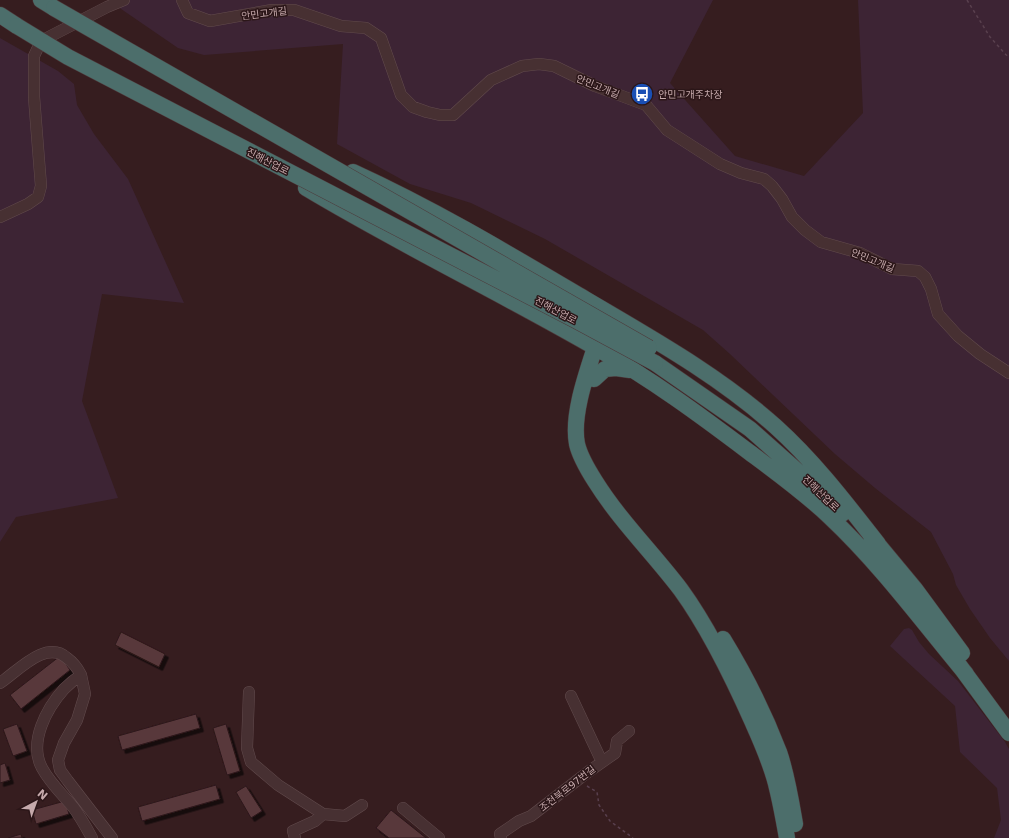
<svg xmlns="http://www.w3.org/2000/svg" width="1009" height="838" font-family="'DejaVu Sans','Noto Sans KR',sans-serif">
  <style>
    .green { fill: #3d2434 }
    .building { fill: #58383b; stroke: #2d181a; filter: url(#shadow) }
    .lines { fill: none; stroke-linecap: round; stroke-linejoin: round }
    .minor-casing { stroke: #624b4d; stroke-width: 12 }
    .highway-casing { stroke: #4e383a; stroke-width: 17 }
    .path { stroke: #59404e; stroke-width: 1.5; stroke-dasharray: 3 3; stroke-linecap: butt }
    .minor { stroke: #473032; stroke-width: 11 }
    .highway { stroke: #4c6e6b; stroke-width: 16 }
    .highway-bridge-casing { stroke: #4e383a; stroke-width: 17; stroke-linecap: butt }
    .highway-bridge { stroke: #4c6e6b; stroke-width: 16 }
    .labels { text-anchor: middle; stroke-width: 3; stroke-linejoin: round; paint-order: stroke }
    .street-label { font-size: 10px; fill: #c5a9ab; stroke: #2b1618 }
    .poi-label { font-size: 10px; fill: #c5a9ab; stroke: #2b1618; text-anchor: start }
  </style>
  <defs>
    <filter id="shadow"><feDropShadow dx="3.5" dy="3.5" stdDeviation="0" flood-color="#0009"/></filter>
  </defs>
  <rect width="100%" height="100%" fill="#361d1f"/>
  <!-- green -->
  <path class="green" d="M108,0H713L670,83L735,156L804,176L863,113L858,0H1009V661L990,638L970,609L956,585L953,574L931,532L875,488L835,454L730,354L703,330L545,239L471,203L410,184L337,144L343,44L204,55L178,48Z
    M0,38L58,71L74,84L77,105L94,134L128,179L184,303L102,294L82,401L118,498L16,517L0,542Z
    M909,628L912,630L919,642L929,654L958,681L1005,742L1009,749V838H994L1001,820L997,788L960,752L955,706L890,646L904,629Z"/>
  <!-- building -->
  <path class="building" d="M121,632L165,654L159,667L115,645Z
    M60,656L70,670L21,709L10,695Z
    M196,714L200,728L122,750L118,736Z
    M17,724L27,751L13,756L3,729Z
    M226,724L240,771L227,775L213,728Z
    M5,763L10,780L0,783V765Z
    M216,785L220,799L142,821L138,807Z
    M246,786L262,811L251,818L236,792Z
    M65,801L69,814L36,824L32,810Z
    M391,810L426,838H389L376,828Z
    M21,834L22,838H8Z"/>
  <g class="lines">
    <!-- minor casing -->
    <g class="minor-casing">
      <path id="minor" d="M182,0L188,13L210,21L272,10H294L341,26L366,28L381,38L401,95L413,107L427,112L440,115H453L491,80L522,66L539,64L554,66L595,86L646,105L667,130L720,164L741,173L764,179L772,186L782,199L792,217L805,230L821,242L860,253L892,269L918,271L925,277L931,289L938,314L958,336L980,354L1009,373
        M0,217L28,204L38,197L41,186L34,97V56L41,41L107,7L124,0
        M0,683C18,671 46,639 67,658C74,663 77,667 81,675
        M249,692L247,748L251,762L278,785L323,814
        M571,696L602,762
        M403,808L439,838
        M92,838C86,827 80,816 73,807C62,794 50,783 42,768C28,742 47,708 64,689C69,684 75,679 81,675L85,694L77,720L64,743L58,760L60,770L68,781L112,838
        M295,838L293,831L315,821L323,814L345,816L362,805
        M501,838L500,834L519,821L531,816L588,772L615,753L617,741L629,731"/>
    </g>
    <!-- highway casing -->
    <g class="highway-casing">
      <path id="highway" d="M41,0L54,8
        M0,15L17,26
        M353,172C434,209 509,254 585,299C651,338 718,375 775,426C814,461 846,503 878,544
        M306,188C401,245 501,293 598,349C651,379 700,415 749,452C776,472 805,493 830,517C880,564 922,621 966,674
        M598,338C589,367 571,413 577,444C580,457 588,470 595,481C620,521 653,553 681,590C710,630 733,678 753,723C762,744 772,765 777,788C781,804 784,821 787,838
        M655,363L750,429L830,500L842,514
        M594,379L605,369L616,368L630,370
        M871,536L915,589L962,653
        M723,639C745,675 764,713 779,752C787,775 791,801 795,824
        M959,665L1009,733"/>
    </g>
    <!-- path -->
    <path class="path" d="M967,0L990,37L1009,58
      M587,786L597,792L599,805L610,821L633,838"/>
    <!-- minor -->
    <use href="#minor" class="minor"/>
    <!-- highway -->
    <use href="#highway" class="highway"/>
    <!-- highway-bridge casing -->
    <g class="highway-bridge-casing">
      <path id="highway-bridge" d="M54,8L649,348
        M17,26L68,57L575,320L655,363"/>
    </g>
    <!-- highway-bridge -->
    <use href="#highway-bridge" class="highway-bridge"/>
  </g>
  <!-- icons -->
  <defs>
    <g id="bus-disc" transform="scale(1.15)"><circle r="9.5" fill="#1a4fb4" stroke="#2b1618"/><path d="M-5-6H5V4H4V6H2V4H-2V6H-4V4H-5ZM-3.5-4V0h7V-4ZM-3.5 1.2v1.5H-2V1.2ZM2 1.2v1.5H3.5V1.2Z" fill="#fff"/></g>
  </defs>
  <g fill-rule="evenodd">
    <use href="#bus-disc" x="642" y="94"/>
  </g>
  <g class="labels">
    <!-- street labels -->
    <g class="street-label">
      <text transform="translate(264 13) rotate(-7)" y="4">안민고개길</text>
      <text transform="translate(598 86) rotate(22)" y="4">안민고개길</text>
      <text transform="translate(268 161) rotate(27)" y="4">진해산업로</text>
      <text transform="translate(873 260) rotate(22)" y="4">안민고개길</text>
      <text transform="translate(556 310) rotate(28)" y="4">진해산업로</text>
      <text transform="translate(821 493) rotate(44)" y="4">진해산업로</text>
      <text transform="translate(567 788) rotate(-38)" y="4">조천북로97번길</text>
    </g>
    <!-- poi labels -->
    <g class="poi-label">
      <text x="658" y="98">안민고개주차장</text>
    </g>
  </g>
  <!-- north arrow -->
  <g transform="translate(36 802) rotate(41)" stroke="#2b1618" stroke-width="3" paint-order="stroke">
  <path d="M0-3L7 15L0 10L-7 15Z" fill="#c5a9ab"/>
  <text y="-6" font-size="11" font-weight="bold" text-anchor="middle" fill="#c5a9ab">N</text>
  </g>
</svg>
